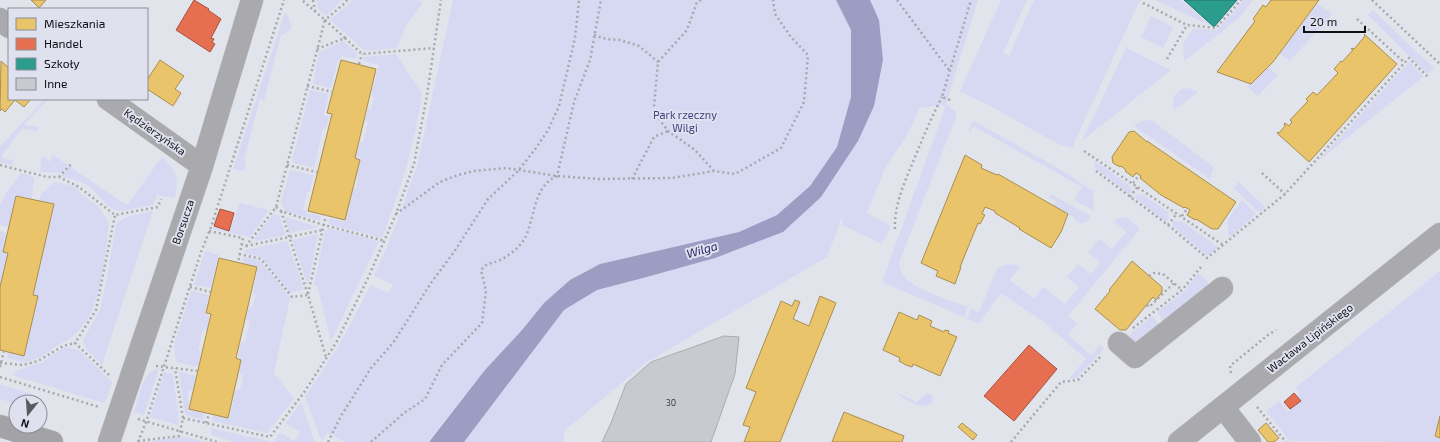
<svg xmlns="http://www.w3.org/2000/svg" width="1440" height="442" font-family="'Exo 2',sans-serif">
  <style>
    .green { fill: #d7d9f3 }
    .water { fill: #9b9dc3 }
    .homes { fill: #e9c46a; stroke: #a88e50 }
    .shops { fill: #e76f51; stroke: #a6523f }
    .schools { fill: #2a9d8f; stroke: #22726a }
    .building { fill: #c8cad0; stroke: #abacb2 }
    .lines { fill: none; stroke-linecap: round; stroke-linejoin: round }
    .minor-casing { stroke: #bdbec4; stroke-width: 23 }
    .major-casing { stroke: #bdbec4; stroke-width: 23 }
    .path { stroke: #a7a8ab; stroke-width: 2.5; stroke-dasharray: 2 3; stroke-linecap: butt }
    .minor { stroke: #aaaaae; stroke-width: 22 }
    .major { stroke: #a3a3a7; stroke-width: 22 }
    .labels { text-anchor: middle; stroke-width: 4; stroke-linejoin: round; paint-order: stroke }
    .number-label { font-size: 9px; fill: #404146 }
    .park-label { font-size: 11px; fill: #454284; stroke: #dfe1ef }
    .street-label { font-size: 11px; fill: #0f0f14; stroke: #dfe1ef }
    .water-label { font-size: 12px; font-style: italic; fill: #292261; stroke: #dfe1ef }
  </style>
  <rect width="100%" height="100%" fill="#e2e4ec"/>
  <!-- green -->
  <path class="green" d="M317,0H342L326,16L318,9Z
    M353,0H417L423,1L421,6L405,27L397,48L365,51L330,20Z
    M453,0H836L851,30V97L837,147L810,186L777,215L739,232L600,264L485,370L428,442H345L327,433L322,442L305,397L339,345L371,285L388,293L393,285L374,276L393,232L417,166Z
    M870,0H978L946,104L956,112V117L900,260C899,265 900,270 903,275C912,289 952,301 968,307L964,317L882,282L946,105L920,108L905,139L886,166L867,213L891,226L882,244L842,225L843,215L827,257L647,362L565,430L563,442H464L564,310L597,290L643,278L821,197L879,20Z
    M1001,0H1027L1003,53L1009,56L1034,0H1140L1074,143V148L1058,144L992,107L955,89L960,91Z
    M1155,0H1181L1211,26Z
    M1244,0H1253L1238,19L1184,61L1183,44L1193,29L1217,30Z
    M1317,3L1332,14L1290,61L1279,53Z
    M1373,10L1434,68L1427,74L1368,15Z
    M285,12C290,18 291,23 291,30L281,35L264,101L260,99L244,160L246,161L244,171L233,169Z
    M1151,16L1173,27L1163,48L1141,37Z
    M343,41L357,53L356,59L342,56L340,60H338L331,88L313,84L319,52Z
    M1126,48L1171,70L1082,141Z
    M396,54L422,94C415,143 400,192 382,238L328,224L330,218L345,222L354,188H356L358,177L357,176L361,158L356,157L360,142L363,143L368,122L365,121L368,109H371L374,97L371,95L379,65L363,61L364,57Z
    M1409,62L1424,76L1317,162Z
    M1268,67L1278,75L1258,96L1247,87Z
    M1185,88L1192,89L1198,92L1174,110C1171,99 1175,91 1185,88Z
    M310,90L329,94L324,115L329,116L326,129H323L314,168L294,163L292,161Z
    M45,99H48L24,125L39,127L36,131L22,129L1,157L14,161L12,165L0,162V146Z
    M1146,120L1153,121L1214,167L1210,179L1134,126L1139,122Z
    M973,122H976L1063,171L1093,191L1094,211L1074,200L1082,187L973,126L970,133L968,130Z
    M53,155L68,165L61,173L40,172L41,159L44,156L49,162Z
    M162,157C177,171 179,178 175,198L157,195L154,205C146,206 122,212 117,210C103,207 97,190 85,184C78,180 69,179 61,176L69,166L127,205Z
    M1094,160L1130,186L1132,192L1131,194H1128L1095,168Z
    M290,170L313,175L310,192H307L303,210L307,211V213L321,216L320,221L285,211L281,203Z
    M21,173L34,177L32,199L16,196L9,227L0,225V205L6,193Z
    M55,182L76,187L81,194L98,206L109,223C105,254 102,306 80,329C74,337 64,342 55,347C47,353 36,361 25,362C20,362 12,359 7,358L8,352L24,356L38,296L33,294L54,205L39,201L41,194Z
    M1239,182L1265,207L1261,211H1257L1235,189V186Z
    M1051,194L1091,216C1086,225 1082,224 1074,220L1075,218L1053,206L1056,201L1049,197Z
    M1142,194L1168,212L1169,218L1167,221L1165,222L1135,198L1136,195Z
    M1242,200L1256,214L1231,237L1229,236L1227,220Z
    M240,203L269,210L250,237L213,229V227L229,231Z
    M153,211L102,365L86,349L83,340L100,310L107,277L116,224L126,217Z
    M273,214L279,216L286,235L256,241L254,239Z
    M285,217L319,227L289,233Z
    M1126,217L1138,226L1139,230L1068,316L1076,322V325L1068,335L1091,355L1100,345L1104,349L1077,378H1069L1086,359L1045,323L1001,293L979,324L967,319L971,309L979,312L997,269C1004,263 1012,263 1020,267L1010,280L1034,299L1043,287L1065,304L1079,287L1067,277L1078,264L1091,274L1100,262L1088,252L1099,239L1112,249L1126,232L1114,221L1119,218Z
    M1173,221H1181L1217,246V248L1209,255H1206L1172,226Z
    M328,228L379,241L331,341L317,285L314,286L325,231L327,232Z
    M0,231L7,233L3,252L8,253L0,286Z
    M318,234L308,285L292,240Z
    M287,241L304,289L290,293L262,258L245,253L246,250Z
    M205,251L219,255L211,288L194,285Z
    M244,257L261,261L290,298L274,373L294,399L267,433L212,421L213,415L229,419L236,389L240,390L243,375L239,373L242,358L238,357L241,342H245L250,321L246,319L249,307L252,308L256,295L253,294L258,267L242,263Z
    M1440,271V413L1435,436L1440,438V442L1290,441L1266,411L1279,401L1288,411L1301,401L1297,396L1300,393L1295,388Z
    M1198,273L1208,282V288L1166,326L1157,312L1184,292Z
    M191,291L209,295L205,314L209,316L207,330L203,329L198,350L201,351L198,367L176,362L174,345Z
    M1152,316L1163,329L1143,345L1122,341Z
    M63,348H71L80,351L112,382L107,398L104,403L12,375L18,370L41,363Z
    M159,368L144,415L134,412C139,397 142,372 159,368Z
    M179,371L196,376L192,391L189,390L188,392L189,409L205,413L203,420L185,415Z
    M164,372L173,374L179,421L178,425L150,417Z
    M0,384L32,394L30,402H16V404L0,399Z
    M893,391L917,402L927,393L932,395L933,401C920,414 905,398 893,391Z
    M301,402L315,442H234L211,435V428L273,442L280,432L294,441L300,432L286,423Z
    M183,436L204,442H146Z"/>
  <!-- water -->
  <path class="water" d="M836,0H870L879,20L883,60L874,106L858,141L821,197L783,232L715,258L643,278L597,290L564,310L464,442H429L485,370L522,330L544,303L570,280L600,264L739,232L777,215L810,186L837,147L851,97V30Z"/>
  <!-- homes -->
  <path class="homes" d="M31,0H46L39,8Z
    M1271,0H1319L1273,62L1251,84L1217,72L1255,21L1253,19L1263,5L1266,7Z
    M1364,34L1397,64L1309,162L1277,133L1278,132L1279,133L1285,126L1284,124L1285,123L1289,126L1292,122L1290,120L1308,101L1306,99L1313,92L1317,95L1338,73L1334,69L1341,61L1342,62L1353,50L1351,49L1353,48L1354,49L1365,36Z
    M160,60L184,76L175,89L181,93L173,106L147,89V80Z
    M341,60L376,69L355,158L360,160L345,220L308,211L332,114L327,113Z
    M1,61L9,68V99H31L24,107L15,100L5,112L2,109L0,111Z
    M1134,131L1147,142V141L1236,202L1218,229H1212L1196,219L1195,220L1187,215L1190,210L1185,207L1184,208L1161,195L1140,178L1141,176L1136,173L1133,177L1125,171L1126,170L1121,166L1120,167L1113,163L1112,157L1129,132Z
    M965,155L982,165L981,168L997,175L998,174L1068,214L1061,232L1051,248L1019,229L1020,228L995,213V211L985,207L982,214L985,215L980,224L978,223L960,267H961L955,284L936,276L938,271L921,263Z
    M16,196L54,204L33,295L38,296L24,356L0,350V287L8,253L3,252Z
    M219,258L257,267L236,358L241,360L228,418L189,409L211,314L206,313Z
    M1132,261L1162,287V292L1156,300L1153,297L1126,330H1120L1095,309L1110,291L1109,290Z
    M820,296L836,303L780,442H744L750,427L743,425L756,392L746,388L781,301L792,306L795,300L800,302L793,319L809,326Z
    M899,312L917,320L919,315L932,321L930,326L944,332L945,330L949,331L948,333L957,337L940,376L913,364L912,367L906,365L899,361L900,358L883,350Z
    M844,412L904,436L902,442H832Z
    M1440,416V438L1435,436Z
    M962,423L977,435L973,440L958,427Z
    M1266,423L1279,438L1274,442H1268L1258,430Z"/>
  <!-- shops -->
  <path class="shops" d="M194,0L209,9L208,10L221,19L211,38L214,39L212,42L215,44L210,52L176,30Z
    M220,209L234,213L229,231L214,226Z
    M1029,345L1057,369L1014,421L984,396Z
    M1294,393L1301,401L1290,409L1284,402Z"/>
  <!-- schools -->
  <path class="schools" d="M1184,0H1237L1214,27Z"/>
  <!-- building -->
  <path class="building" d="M724,336L739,337L735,374L711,442H602L611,423L626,384L651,362Z"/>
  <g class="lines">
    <!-- minor casing -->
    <g class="minor-casing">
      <path id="minor" d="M0,19L9,27
        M108,99L202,166
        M1119,343L1135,357L1222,288
        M1223,407L1250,442
        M109,442L202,166L252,0
        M1179,442L1440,234"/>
    </g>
    <!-- major casing -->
    <g class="major-casing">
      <path id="major" d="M0,426L52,442"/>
    </g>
    <!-- path -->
    <path class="path" d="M313,0L315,11
      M701,0L697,2L687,30L658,62L654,106L659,119L668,131L695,150L714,171
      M897,0L949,70
      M1372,0L1440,64
      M1143,3L1187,25L1216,28L1241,0
      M1357,19L1405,63
      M594,35L606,39L620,40L639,46L658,62
      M345,38L325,20L346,2L347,0
      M317,49L345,38L362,54L434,48
      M1167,59L1187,25
      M359,64L362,54
      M307,86L333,92
      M950,100L942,97L971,0
      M1084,151L1223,245
      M0,165L47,177H59L79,187L115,215L158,207L161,199
      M287,165L317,172
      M1096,171L1168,225L1207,258L1285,194L1409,58L1428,77
      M1262,173L1285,194
      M59,177L69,166L73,163
      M632,179L654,137L668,131
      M1133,183L1139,175
      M1130,197L1138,186
      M276,207L281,211L324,225L385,241
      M281,211L308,295L326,357
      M396,214L440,182L458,175L474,171L506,168L557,176L599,179L672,178L714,171L735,174L781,148L804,102L808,55L791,37L775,14L773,0
      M1182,216L1187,209
      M1168,225L1177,213
      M895,229C894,206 904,183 913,162C922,140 931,118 942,97
      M209,231L243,238L238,263
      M241,244L246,246L276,207L325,20L302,0
      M246,246L323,230
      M239,254L261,259L292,297L308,295
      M1149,276L1154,273L1163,274L1182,290
      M190,287L211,292
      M308,294L326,215
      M1147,305L1149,307L1174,283
      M1133,328L1182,290L1201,267
      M0,363L23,365L38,361L63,346L75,343
      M156,366L198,371
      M0,367L4,351
      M1231,373L1230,366L1268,335L1276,330
      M109,375L75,343L96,310L115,215
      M0,377L99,407
      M1257,407L1286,442
      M183,418L270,437L305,391L336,343L368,278L396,214L414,164L427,95L441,0
      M138,419L217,442
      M206,423L209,414
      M138,441L179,436L183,418L175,368
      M138,442L146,422L201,252L211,227L284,0
      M328,442L341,416L371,368L393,343L431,283L454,252L488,199L518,171L536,148L548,130L559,106L575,38L579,0
      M371,442L404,413L425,399L442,365L482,323L486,291L481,270C487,262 492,264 500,260C510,255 519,248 525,238C535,218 533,186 557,176L574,102L590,60L601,0
      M1011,442L1061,382L1078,380L1102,355"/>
    <!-- minor -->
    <use href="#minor" class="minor"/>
    <!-- major -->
    <use href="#major" class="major"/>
  </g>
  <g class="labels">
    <!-- number labels -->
    <g class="number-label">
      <text x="671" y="406">30</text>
    </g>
    <!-- park labels -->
    <g class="park-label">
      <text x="685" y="119">Park rzeczny<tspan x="685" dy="13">Wilgi</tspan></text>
    </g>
    <!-- street labels -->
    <g class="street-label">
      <text transform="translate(155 132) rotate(35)" y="4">Kędzierzyńska</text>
      <text transform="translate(183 222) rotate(-71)" y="4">Borsucza</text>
      <text transform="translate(1310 338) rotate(-38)" y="4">Wacława Lipińskiego</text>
    </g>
    <!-- water labels -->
    <g class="water-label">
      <text transform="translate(702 250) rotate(-16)" y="4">Wilga</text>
    </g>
  </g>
  <!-- legend -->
  <rect x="8" y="8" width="140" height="92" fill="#dfe1ef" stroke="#8c8d97"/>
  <rect x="16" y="18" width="20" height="12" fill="#e9c46a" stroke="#8c8d97"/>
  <text x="44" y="28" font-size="12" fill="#0f0f14">Mieszkania</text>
  <rect x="16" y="38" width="20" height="12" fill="#e76f51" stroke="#8c8d97"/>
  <text x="44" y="48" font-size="12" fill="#0f0f14">Handel</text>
  <rect x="16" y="58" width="20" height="12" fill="#2a9d8f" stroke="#8c8d97"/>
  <text x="44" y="68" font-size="12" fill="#0f0f14">Szkoły</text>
  <rect x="16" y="78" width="20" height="12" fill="#c8cad0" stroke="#8c8d97"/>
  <text x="44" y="88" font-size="12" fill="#0f0f14">Inne</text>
  <!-- north arrow -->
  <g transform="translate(28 414) rotate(197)"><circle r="19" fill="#dfe1ef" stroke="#8c8d97"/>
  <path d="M0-3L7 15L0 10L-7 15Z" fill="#595a60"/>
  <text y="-6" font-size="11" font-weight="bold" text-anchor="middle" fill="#0f0f14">N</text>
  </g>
  <!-- scale -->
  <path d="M1304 26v6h61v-6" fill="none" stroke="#0f0f14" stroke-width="2"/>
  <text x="1310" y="26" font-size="12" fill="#0f0f14" stroke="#dfe1ef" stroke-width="3" paint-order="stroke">20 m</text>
</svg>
